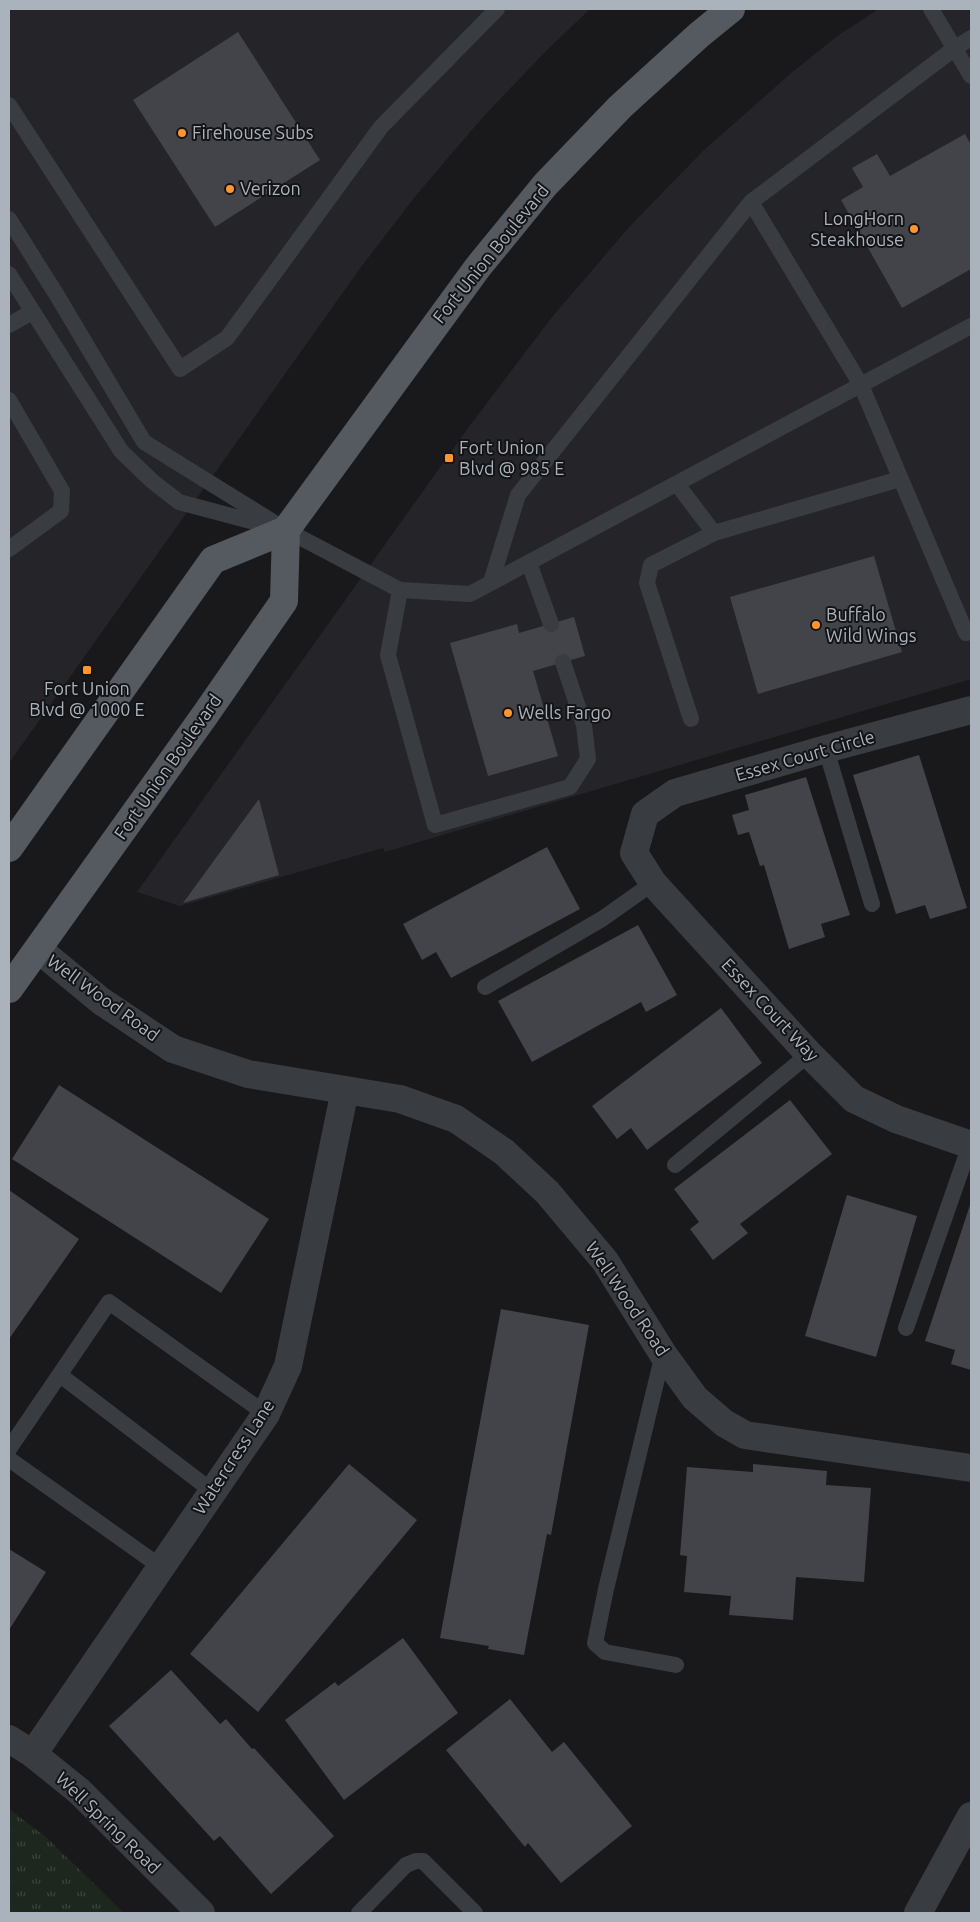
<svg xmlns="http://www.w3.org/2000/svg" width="980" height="1922" font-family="Ubuntu,sans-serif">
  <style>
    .built { fill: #252529 }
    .grass { fill: url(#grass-tufts) }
    .building { fill: #434449 }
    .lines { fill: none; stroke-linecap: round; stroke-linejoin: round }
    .lane { stroke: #393c41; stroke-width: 16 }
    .street { stroke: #393c41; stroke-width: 28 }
    .primary { stroke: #555960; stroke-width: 28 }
    .poi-dot { fill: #ff952d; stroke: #141417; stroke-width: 2 }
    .labels { text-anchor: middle; stroke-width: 4; stroke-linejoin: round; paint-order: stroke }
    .poi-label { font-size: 18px; fill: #aab3bc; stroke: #141417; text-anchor: start }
    .street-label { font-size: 18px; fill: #aab3bc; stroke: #141417 }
  </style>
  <defs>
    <pattern id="grass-tufts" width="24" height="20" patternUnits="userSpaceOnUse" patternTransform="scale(1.25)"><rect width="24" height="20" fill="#1e271e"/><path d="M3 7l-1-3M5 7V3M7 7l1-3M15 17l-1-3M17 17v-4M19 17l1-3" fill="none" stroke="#3c443d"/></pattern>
  </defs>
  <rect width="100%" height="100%" fill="#19191b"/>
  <!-- built -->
  <path class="built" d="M9,9H590L546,51L483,117L418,193L361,267L9,763Z
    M879,9H971V679L385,852L383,848L180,906L137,892L471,424L552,317L630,226L704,150L791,73L840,34Z"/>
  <!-- grass -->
  <path class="grass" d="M9,1809L46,1837L124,1913H9Z"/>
  <!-- building -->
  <path class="building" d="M238,32L320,160L215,227L133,100Z
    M965,134L971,145V269L902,308L841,200L863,187L852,168L877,154L890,176Z
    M874,556L902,652L758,694L730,597Z
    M574,617L585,656L533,671L558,756L488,776L450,643L517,624L519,633Z
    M919,755L967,908L930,919L925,905L896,914L853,775Z
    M806,777L850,915L821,924L825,937L789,949L764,865L760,866L749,832L738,835L732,815L749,810L745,795Z
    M259,799L279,875L183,903Z
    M547,847L580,909L451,978L436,952L422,960L403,924Z
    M638,925L677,995L646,1012L641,1002L532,1062L498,1001Z
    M721,1008L762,1063L647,1150L631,1128L617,1139L592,1106Z
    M59,1085L269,1219L221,1293L12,1159Z
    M790,1100L832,1154L740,1224L748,1233L713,1260L690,1229L699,1222L674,1189Z
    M9,1190L79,1239L9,1339Z
    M847,1195L917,1216L876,1357L805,1336Z
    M971,1202V1370L951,1364L955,1350L925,1341Z
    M501,1309L589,1325L551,1535L547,1534L524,1655L488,1649L489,1646L440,1638Z
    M349,1464L417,1520L258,1712L190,1654Z
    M753,1464L827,1471L826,1485L871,1488L864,1582L796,1577L793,1620L729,1615L731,1596L684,1592L687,1556L680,1555L687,1467L753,1472Z
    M9,1549L46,1572L9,1630Z
    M403,1638L458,1713L344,1800L285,1720L335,1682L338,1686Z
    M171,1670L220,1724L226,1719L252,1749L254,1748L334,1836L271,1894L220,1836L214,1841L109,1726Z
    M510,1699L552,1752L564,1742L632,1826L561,1883L528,1843L525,1847L446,1750Z"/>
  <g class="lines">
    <!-- lane -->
    <path class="lane" d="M931,9L971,76
      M971,38L955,48L751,202L861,385L966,633L971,631
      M9,105L180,369L227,338L381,127L497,9
      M9,219L58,297L144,442L286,530L400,590L470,594L971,326
      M9,274L121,451L152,481L179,502L269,526
      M9,325L32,312
      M9,400L62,491L61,511L9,549
      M677,484L714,533L900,479
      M529,563L551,624
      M491,582L518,495L751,202
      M400,590L388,655L435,825L570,787L588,759L584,725L563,662
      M691,719L647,583L651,565L714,533
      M826,749L872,904
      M485,987L602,919L653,883
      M675,1165L809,1054
      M906,1328L970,1145
      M663,1354L606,1589L595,1643L605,1652L676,1665
      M60,1375L212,1491
      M9,1449L109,1302L266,1414
      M9,1459L161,1567
      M359,1913L406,1865L416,1861H423L475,1913"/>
    <!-- street -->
    <path class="street" d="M971,710L826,749L675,793L645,814L634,853L653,883L809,1054L854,1099L896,1119L971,1145
      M38,949L101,1001L173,1049L248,1074L400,1099L456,1119L504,1152L547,1192L605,1261L663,1354L695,1398L724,1423L745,1435L971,1468
      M9,1739L33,1754L79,1791L201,1913
      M33,1754L266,1414L288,1366L345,1090
      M918,1913L971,1816"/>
    <!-- primary -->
    <path class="primary" d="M9,848L213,560L286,530L478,267L545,185L620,107L699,35L731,9
      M9,989L205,715L284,601L286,530"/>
  </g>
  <!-- markers -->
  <g class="poi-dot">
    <circle cx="182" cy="133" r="5"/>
    <circle cx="230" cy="189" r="5"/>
    <circle cx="914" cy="229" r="5"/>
    <rect x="444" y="453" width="10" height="10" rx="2.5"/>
    <circle cx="816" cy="625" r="5"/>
    <rect x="82" y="665" width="10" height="10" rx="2.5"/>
    <circle cx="508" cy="713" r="5"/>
  </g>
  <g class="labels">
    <!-- poi labels -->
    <g class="poi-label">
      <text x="192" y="139">Firehouse Subs</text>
      <text x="240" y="195">Verizon</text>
      <text x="904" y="225" text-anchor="end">LongHorn<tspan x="904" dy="21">Steakhouse</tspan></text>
      <text x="459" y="454">Fort Union<tspan x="459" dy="21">Blvd @ 985 E</tspan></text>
      <text x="826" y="621">Buffalo<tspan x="826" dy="21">Wild Wings</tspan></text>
      <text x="87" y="695" text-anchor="middle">Fort Union<tspan x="87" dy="21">Blvd @ 1000 E</tspan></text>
      <text x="518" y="719">Wells Fargo</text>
    </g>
    <!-- street labels -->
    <g class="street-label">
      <text transform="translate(491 254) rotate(-51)" y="6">Fort Union Boulevard</text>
      <text transform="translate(805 756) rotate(-16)" y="6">Essex Court Circle</text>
      <text transform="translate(168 767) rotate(-55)" y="6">Fort Union Boulevard</text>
      <text transform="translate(103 998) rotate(36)" y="6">Well Wood Road</text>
      <text transform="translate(770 1010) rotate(47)" y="6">Essex Court Way</text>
      <text transform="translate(627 1299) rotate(56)" y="6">Well Wood Road</text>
      <text transform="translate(234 1457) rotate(-57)" y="6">Watercress Lane</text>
      <text transform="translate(108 1823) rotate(44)" y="6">Well Spring Road</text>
    </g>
  </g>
  <!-- border -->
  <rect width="980" height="1922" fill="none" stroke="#aab3bc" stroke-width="20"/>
</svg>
